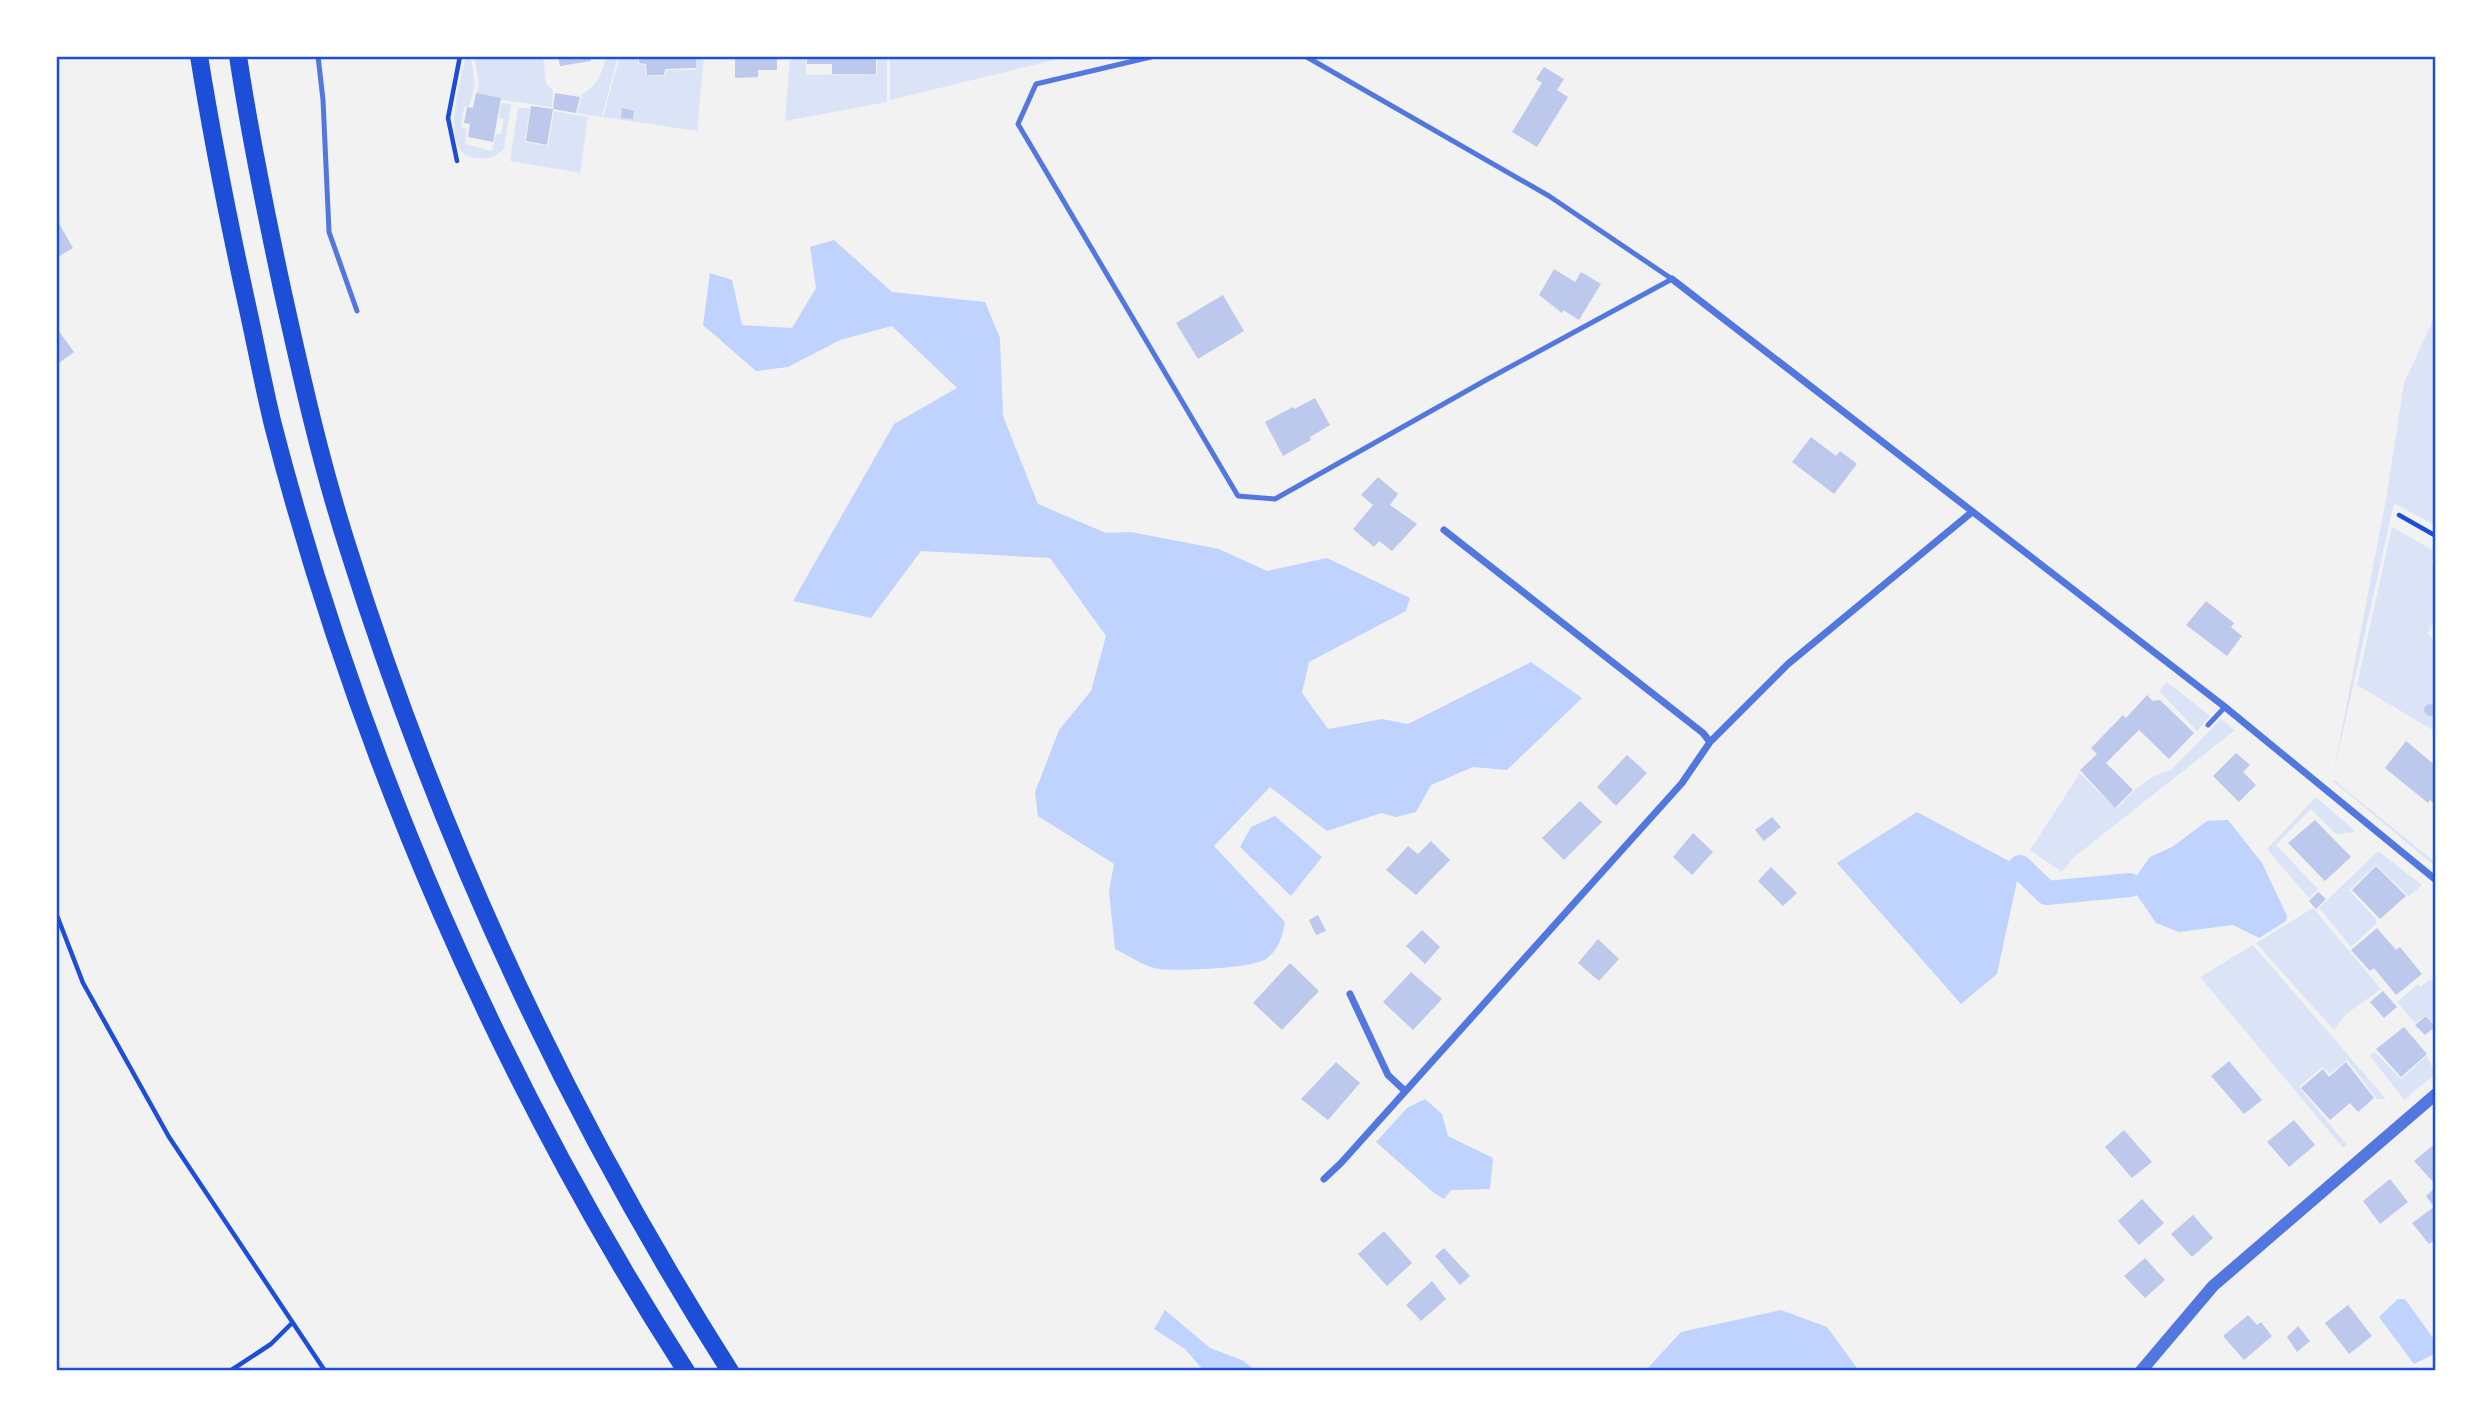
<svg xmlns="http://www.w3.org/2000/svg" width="2492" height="1427" font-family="'Varela Round',sans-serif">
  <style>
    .green { fill: #dbe4f7 }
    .water { fill: #bfd3fe }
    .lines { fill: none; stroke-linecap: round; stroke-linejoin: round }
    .canal { stroke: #bfd3fe; stroke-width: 24 }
    .building { fill: #bdc9ec }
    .path { stroke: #1d4ed8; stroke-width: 4.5 }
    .service { stroke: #5277de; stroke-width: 5 }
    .minor { stroke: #5277de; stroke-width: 7 }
    .tertiary { stroke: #5277de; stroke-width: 12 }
    .primary { stroke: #1d4ed8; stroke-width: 18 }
    .neatline { fill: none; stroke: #1d4ed8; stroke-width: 2.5 }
  </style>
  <rect width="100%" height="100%" fill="#f2f2f2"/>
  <!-- green -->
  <path class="green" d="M466,56H471L475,86L469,106L464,107L461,127L467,129L465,144L492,151L496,134H501L504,119L499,118L501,103L511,104L504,148C496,158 486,160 474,158C438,152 461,79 466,56Z
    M474,56H543L546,83L553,91L552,107L476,96L479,84Z
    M606,56H618L602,117L577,113L582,95L595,84L603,69Z
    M620,56H638V64L645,65L646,75L665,76L666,70H696V56H704L697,131L603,117Z
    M790,56H806V75L877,74V56H887V102L785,121Z
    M890,56H1071L890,100Z
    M518,108H530L525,142L548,146L554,111L588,117L580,173L510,161Z
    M2436,314V526L2394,503L2333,776L2386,499L2404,383Z
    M2392,527L2436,552L2431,563L2436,566V617L2428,633L2436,645V732L2357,685Z
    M2167,682L2210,716L2197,731L2159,691Z
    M2221,719L2235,730L2073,858L2062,872L2030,850L2080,773L2116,809C2132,793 2148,775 2171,770Z
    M2334,780L2436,863V867L2333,781Z
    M2316,797L2356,832L2336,834L2311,809L2276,845L2318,889L2309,898L2267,849Z
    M2378,851L2422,885L2409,896L2376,865L2349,890L2376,919L2377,923L2351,947L2319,908Z
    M2313,908L2381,989L2345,1015L2334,1030L2256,943Z
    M2253,945L2386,1099H2377L2347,1060L2330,1074L2322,1067L2299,1087L2347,1145L2343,1148L2200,977Z
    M2429,980L2436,981V1027L2426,1015L2415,1023L2397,1002L2418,984L2421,987Z
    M2374,1051L2401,1079L2427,1056L2435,1074L2404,1100L2370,1056Z"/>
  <!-- water -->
  <path class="water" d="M834,240L892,292L985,302L1000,338L1003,416L1038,504L1106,533L1131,532L1219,549L1267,571L1327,558L1410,598L1406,611L1309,662L1302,693L1328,729L1382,719L1408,724L1531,662L1582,698L1507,770L1473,767L1431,785L1416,812L1396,817L1381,813L1327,831L1270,787L1214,846L1285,922C1282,936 1279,950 1266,959C1249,969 1180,971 1159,969C1145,967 1128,955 1115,949L1109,891L1114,864L1038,816L1035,792L1059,730L1091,691L1106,636L1050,558L921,551L871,618L793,601L894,424L957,388L892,326L840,340L788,367L756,371L703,325L710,273L732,280L742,325L792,328L816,288L810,247Z
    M1917,812L2020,867L1997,974L1961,1004L1837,863Z
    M1275,816L1322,857L1291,896L1240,847L1251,827Z
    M2228,820L2262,863L2287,916L2286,921L2259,938L2233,925L2179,932L2156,923L2130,885L2150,857L2172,847L2207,821Z
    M1425,1099L1442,1114L1448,1136L1493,1158L1490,1189L1451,1190L1444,1199L1434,1193L1376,1142L1407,1108Z
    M2398,1299H2405L2436,1342V1353L2414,1364L2379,1317Z
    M1165,1310L1210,1348L1242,1360L1256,1371H1204L1185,1349L1154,1329Z
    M1781,1310L1827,1327L1857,1368L1856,1371H1645L1681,1332Z"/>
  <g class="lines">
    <!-- canal -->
    <path class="canal" d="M2020,867L2047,893L2130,885"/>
  </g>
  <!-- building -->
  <path class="building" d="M558,56H591V61L560,66Z
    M639,56H696V68L665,69L664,75H647L646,64L639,63Z
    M735,56H777V70H758V77L735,78Z
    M807,56H876V74H832V64H807Z
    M1544,67L1564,79L1557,90L1568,97L1537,147L1512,132L1542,83L1536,79Z
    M476,93L501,98L493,142L468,137L470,124L464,123L467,107L473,108Z
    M555,93L580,97L576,113L553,109Z
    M531,106L553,109L547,145L526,141Z
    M622,108L634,111L633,119L621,118Z
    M56,218L73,248L56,258Z
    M1554,269L1575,282L1581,272L1601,284L1579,320L1563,310L1562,313L1539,295Z
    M1223,295L1244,331L1198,359L1176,323Z
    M56,327L74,352L56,365Z
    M1315,398L1330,425L1310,437L1311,440L1283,456L1265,422L1293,407L1294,409Z
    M1811,437L1836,456L1840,451L1857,464L1834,494L1792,462Z
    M1378,477L1398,494L1390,505L1417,524L1392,551L1379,541L1374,547L1353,529L1373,505L1361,495Z
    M2206,601L2234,623L2231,627L2242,636L2227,656L2186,625Z
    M2147,695L2153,701L2160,700L2194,733L2169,759L2139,730L2106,763L2133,790L2115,808L2080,770L2097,754L2091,748L2123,715L2126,718Z
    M2424 710a6 6 0 1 1 12 0a6 6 0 1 1-12 0Z
    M2406,741L2436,766V805L2430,800L2428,803L2385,768Z
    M2236,753L2250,765L2243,772L2256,785L2239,802L2213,776Z
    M1627,755L1647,773L1616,806L1597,787Z
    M1580,801L1602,822L1564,860L1542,838Z
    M1772,817L1781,827L1764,841L1755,830Z
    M2315,820L2351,857L2325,881L2288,843Z
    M1693,833L1713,852L1692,875L1673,857Z
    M1431,841L1450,860L1416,895L1386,870L1408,846L1418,854Z
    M2376,866L2406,896L2380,919L2352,890Z
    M1771,867L1797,893L1783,906L1758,881Z
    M2318,892L2326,899L2316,909L2309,901Z
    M1318,915L1326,931L1316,935L1309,920Z
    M2377,928L2396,950L2400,947L2422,974L2396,995L2374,968L2370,971L2351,950Z
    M1422,930L1440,947L1425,964L1406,946Z
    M1598,939L1619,959L1599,981L1578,963Z
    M1290,963L1319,991L1282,1030L1253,1003Z
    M1411,972L1442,999L1413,1030L1383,1002Z
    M2383,991L2397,1007L2384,1018L2370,1002Z
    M2426,1016L2435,1027L2425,1035L2415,1025Z
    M2404,1027L2427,1054L2401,1077L2376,1049Z
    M2229,1061L2262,1100L2244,1114L2211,1076Z
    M1336,1062L1360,1083L1328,1120L1301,1099Z
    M2346,1062L2374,1098L2358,1112L2350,1103L2330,1120L2301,1088L2323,1069L2329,1077Z
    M2294,1120L2315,1145L2289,1167L2267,1142Z
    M2124,1130L2152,1162L2132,1178L2105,1147Z
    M2436,1143V1182L2434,1183L2414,1161Z
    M2390,1179L2408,1202L2380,1224L2363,1201Z
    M2436,1187V1239L2429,1244L2412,1223L2434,1207L2426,1196Z
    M2142,1199L2164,1223L2139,1245L2118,1221Z
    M2193,1215L2213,1238L2192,1257L2171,1234Z
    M1384,1231L1412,1263L1387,1286L1358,1254Z
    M1444,1248L1470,1276L1460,1285L1435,1256Z
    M2145,1258L2165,1280L2145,1298L2124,1276Z
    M1432,1281L1446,1299L1421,1321L1406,1305Z
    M2348,1305L2372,1336L2349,1354L2325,1323Z
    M2248,1315L2257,1325L2261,1322L2272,1336L2244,1360L2223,1336Z
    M2298,1326L2310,1341L2297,1352L2287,1337Z"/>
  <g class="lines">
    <!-- path -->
    <path class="path" d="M457,161L448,118L460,56
      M2399,515L2436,536
      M56,913L83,983L169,1137L325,1371
      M230,1371L271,1344L292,1323"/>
    <!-- service -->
    <path class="service" d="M318,56L323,100L329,232L357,311
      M1155,56L1036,84L1018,124L1238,496L1275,499L1486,380L1672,279L1549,196L1305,56
      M2208,725L2225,707"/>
    <!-- minor -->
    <path class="minor" d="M1672,279L2225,707L2436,880
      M1444,530L1703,733L1710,742
      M1350,994L1388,1075L1405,1091
      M1324,1179L1341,1163L1682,783L1710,742L1788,664L1972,512"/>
    <!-- tertiary -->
    <path class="tertiary" d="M2141,1371L2213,1286L2436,1094"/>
    <!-- primary -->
    <path class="primary" d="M199,56C213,143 230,228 249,314C257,351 264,388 273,425C359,758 500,1082 686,1371
      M238,56C250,136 266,214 283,293C302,379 321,464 348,548C439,838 567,1115 730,1371"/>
  </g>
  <!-- border -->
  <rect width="2492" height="1427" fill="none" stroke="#ffffff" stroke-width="116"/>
  <rect x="58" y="58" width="2376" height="1311" class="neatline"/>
</svg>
